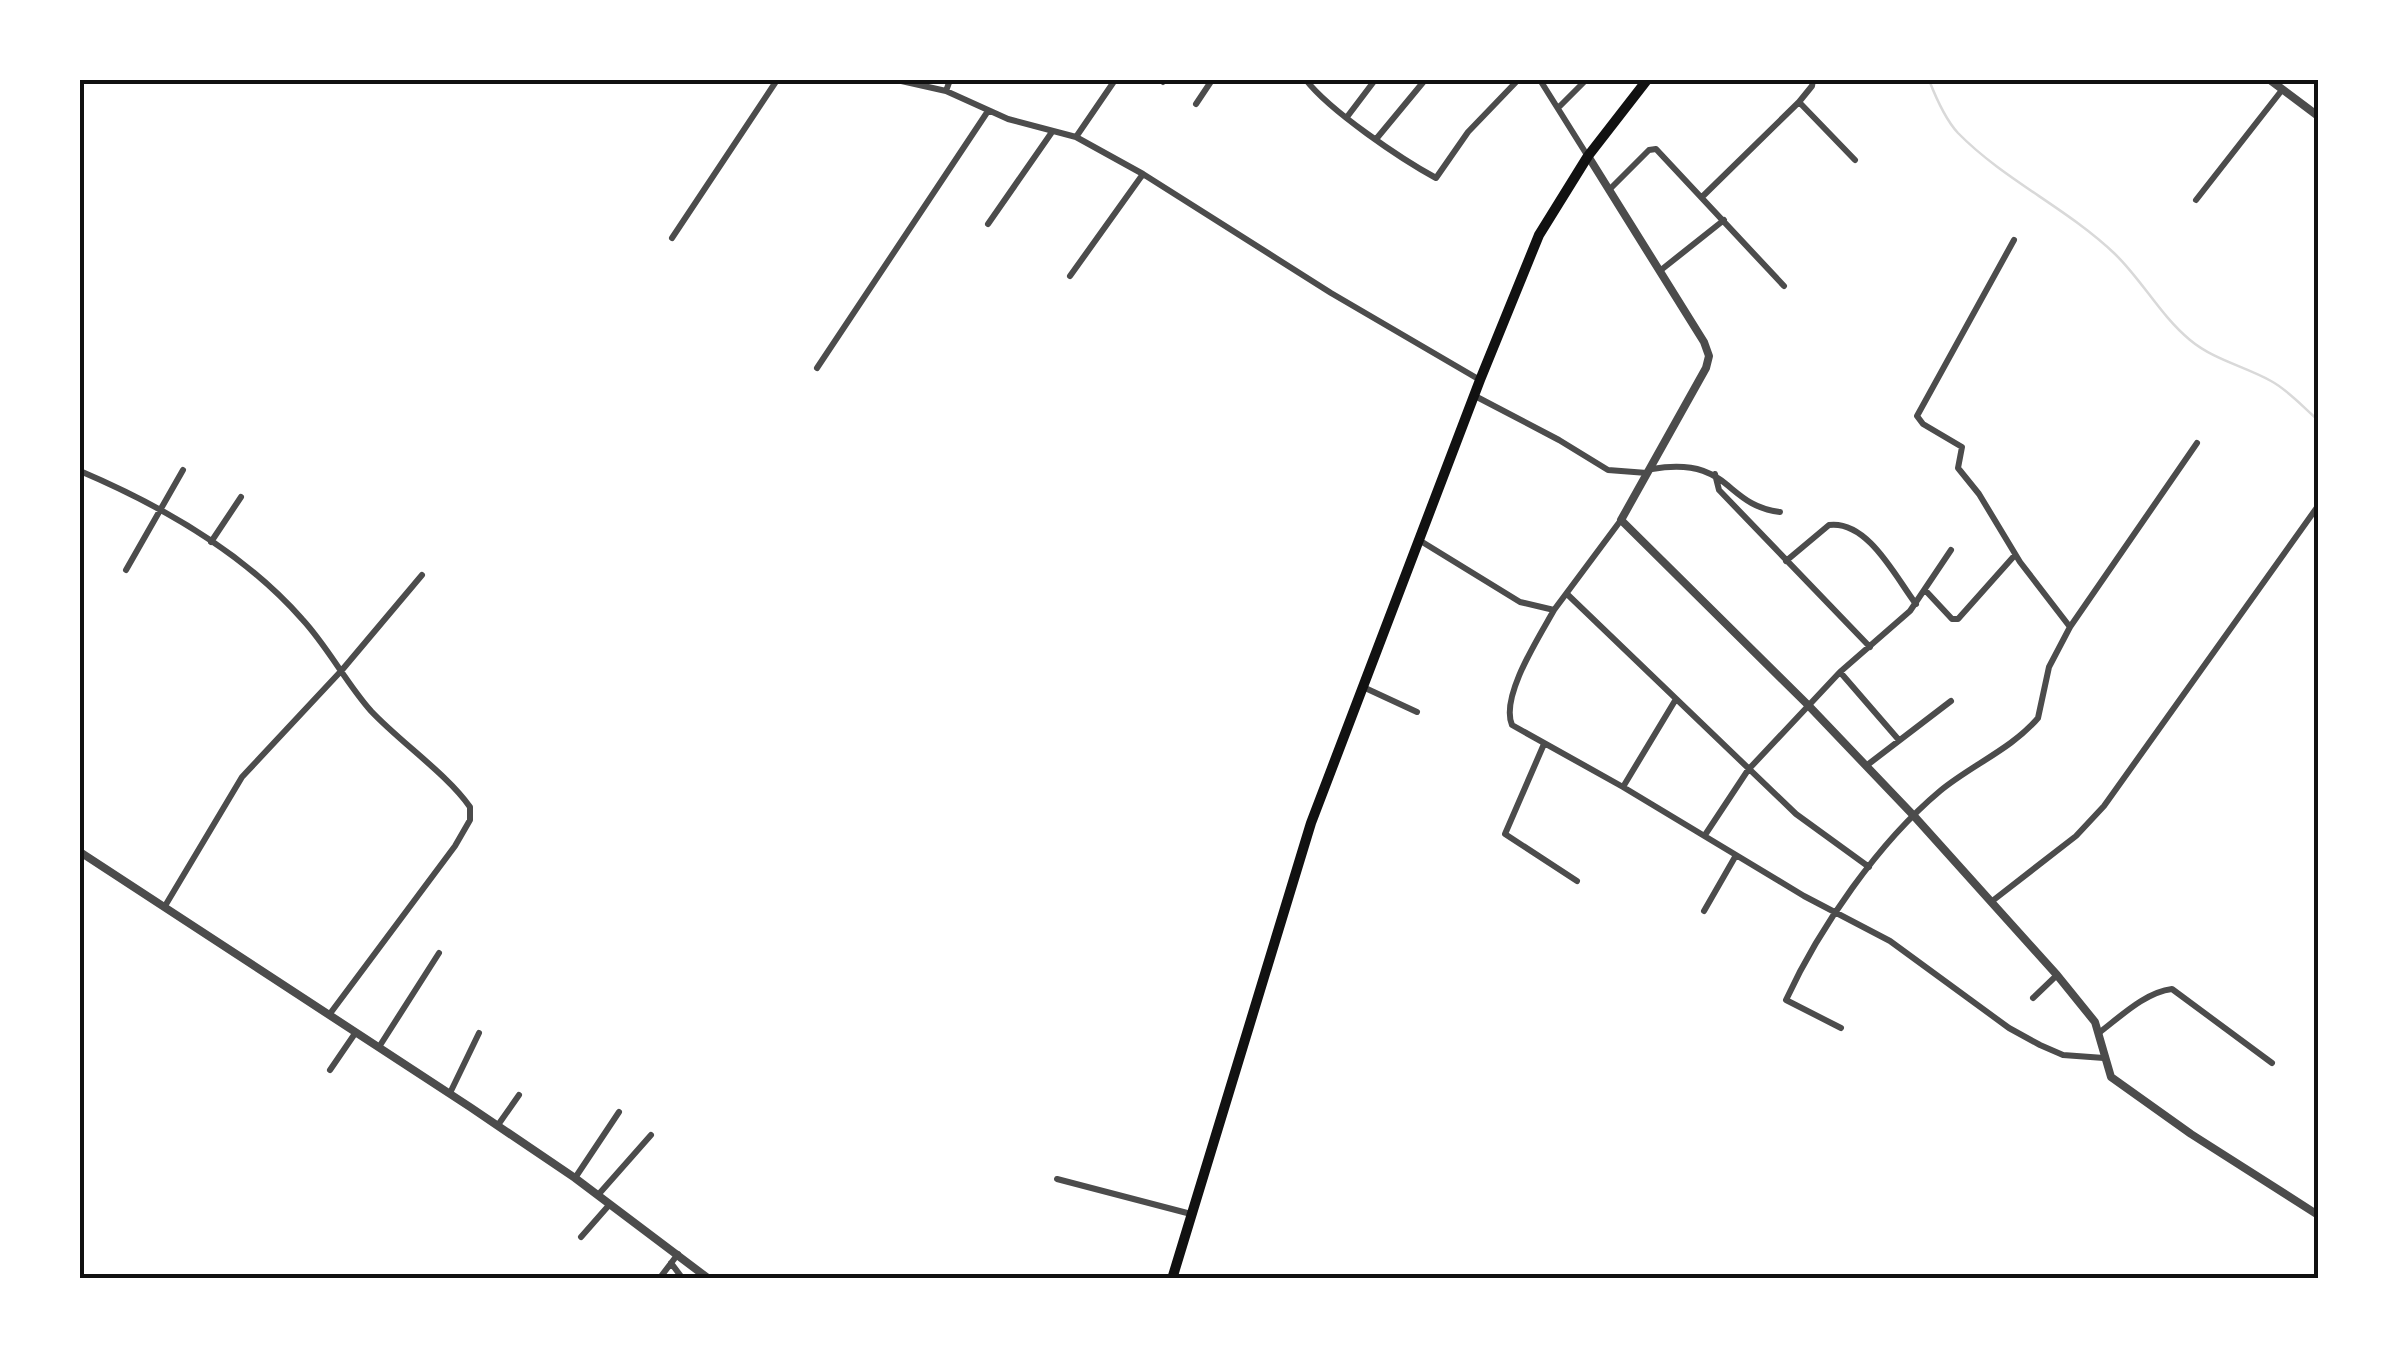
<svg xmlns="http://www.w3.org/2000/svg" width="2398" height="1359" font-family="Georgia,serif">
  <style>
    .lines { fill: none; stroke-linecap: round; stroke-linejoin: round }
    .stream { stroke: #d9d9d9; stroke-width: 2.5 }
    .minor { stroke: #4c4c4c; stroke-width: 6 }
    .tertiary { stroke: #4c4c4c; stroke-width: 8 }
    .trunk { stroke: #111; stroke-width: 10 }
    .neatline { fill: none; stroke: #111; stroke-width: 4 }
  </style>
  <rect width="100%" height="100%" fill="#fff"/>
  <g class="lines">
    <!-- stream -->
    <path class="stream" d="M1929,80C1936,98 1945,119 1958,133C2004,180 2067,208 2115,254C2142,280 2160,315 2190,340C2214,360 2244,366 2271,381C2288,390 2303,407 2318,420"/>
    <!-- minor -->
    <path class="minor" d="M897,80L946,91L1008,119L1076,137L1143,174L1331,293L1480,380
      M1306,80C1330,111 1401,159 1436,178L1468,132L1518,80
      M1540,80L1587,155
      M1163,82L1165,80
      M946,91L950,80
      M1799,102L1855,160
      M1196,104L1212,80
      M1558,108L1586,80
      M1347,117L1375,80
      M1076,137L1115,80
      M1377,138L1425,80
      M1609,190L1649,150L1656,149L1784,286
      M1702,197L1799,102L1812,86L1813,80
      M2196,200L2282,90
      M988,224L1052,132
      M672,238L777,80
      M2014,240L1917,416L1923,424L1962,447L1958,468L1979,494L2020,562L2070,627
      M1661,270L1724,220
      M1070,276L1143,174
      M817,368L988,111
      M1475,396L1559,440L1608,470L1647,473
      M1652,469C1732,456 1723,505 1780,512
      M80,471C160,505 244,553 302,619C328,647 346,683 371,711C400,742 447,774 470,807V820L455,846L329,1015
      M1715,474L1719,490L1870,647
      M1419,540L1520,602L1554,610L1621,520
      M211,542L241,497
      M1786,561L1829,525C1868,520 1896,578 1916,604
      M126,570L183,470
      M1925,590L1952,619H1958L2015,555
      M1567,594L1796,814L1869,867
      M1554,610C1539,637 1500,697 1512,725L1623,787L1804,896L1890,941L2009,1028L2040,1045L2063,1055L2104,1058
      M1840,672L1898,739
      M1363,687L1417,712
      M1544,744L1505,834L1577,881
      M1866,766L1951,701
      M1623,787L1676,699
      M1705,835L1748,770L1840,672L1910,611L1951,550
      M1991,902L2076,836L2104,806L2318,506
      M165,906L242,777L342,670L422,575
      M1704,911L1735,857
      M2033,998L2057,975
      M1841,1028L1786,1000C1819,928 1879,842 1940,791C1970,766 2013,748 2038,718L2049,667L2070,627L2197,443
      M2100,1032C2121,1016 2146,992 2172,989L2272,1063
      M379,1047L439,953
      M330,1070L356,1032
      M450,1093L479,1033
      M498,1125L519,1095
      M575,1178L619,1112
      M1057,1179L1191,1214
      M598,1195L651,1135
      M581,1237L610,1204
      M671,1263L683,1279
      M659,1279L678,1254"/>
    <!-- tertiary -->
    <path class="tertiary" d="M2270,80L2318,116
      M1588,156L1704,342L1709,356L1706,368L1621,520L1808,705L1914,816L2057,975L2095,1022L2111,1077L2191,1134L2318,1215
      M80,852L470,1107L575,1178L709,1279"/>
    <!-- trunk -->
    <path class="trunk" d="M1172,1279L1311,823L1480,380L1539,235L1588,156L1647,80"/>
  </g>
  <!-- border -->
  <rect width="2398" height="1359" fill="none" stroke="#ffffff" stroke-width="165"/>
  <rect x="82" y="82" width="2234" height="1194" class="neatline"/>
</svg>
